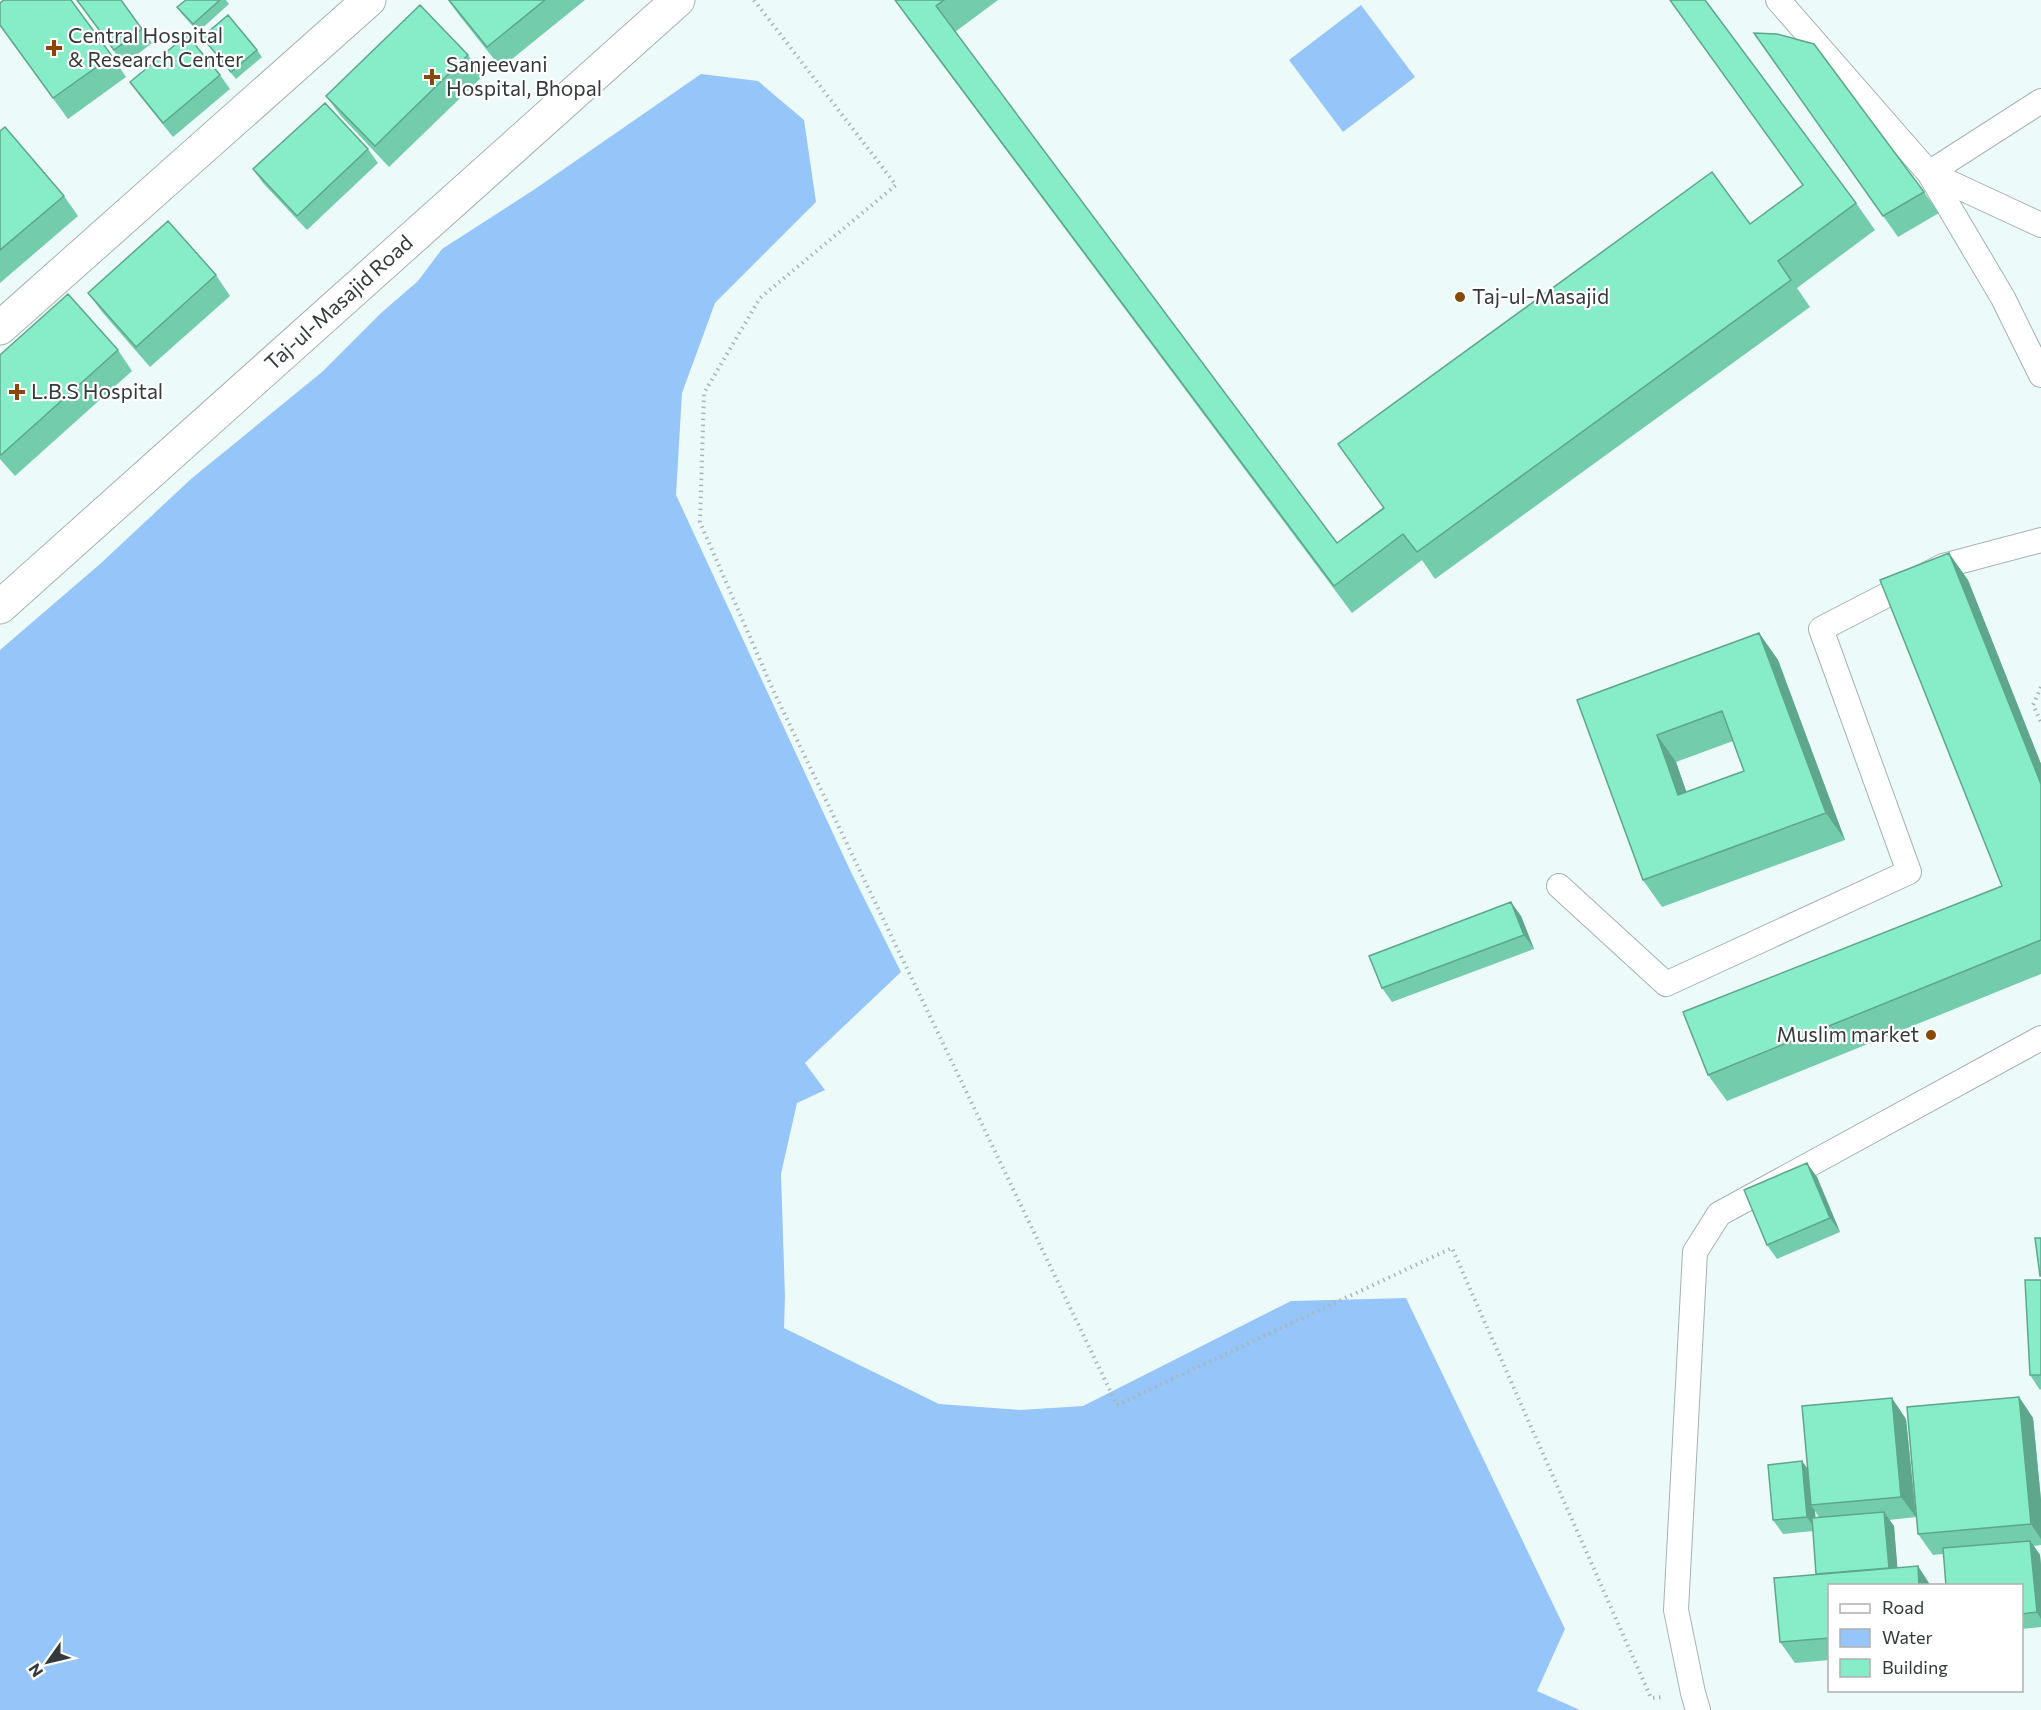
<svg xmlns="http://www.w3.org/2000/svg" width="2041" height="1710" font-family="Commissioner,sans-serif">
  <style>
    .water { fill: #96c6f9 }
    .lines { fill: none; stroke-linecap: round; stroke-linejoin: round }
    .lane-casing { stroke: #a5b2b1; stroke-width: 26 }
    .street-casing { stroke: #a5b2b1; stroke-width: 35 }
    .primary-casing { stroke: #a5b2b1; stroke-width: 35 }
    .path { stroke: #aab4b4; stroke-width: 4; stroke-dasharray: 1.5 4.5; stroke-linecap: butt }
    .lane { stroke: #fff; stroke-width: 24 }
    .street { stroke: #fff; stroke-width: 33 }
    .primary { stroke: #fff; stroke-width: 33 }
    .wall { fill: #73ccac; fill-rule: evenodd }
    .shaded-wall { fill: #5ea68c }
    .building { fill: #86edc8; stroke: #5ea68c; stroke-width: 1.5; fill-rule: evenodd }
    .poi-dot { fill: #864906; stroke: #fff; stroke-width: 2 }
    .labels { text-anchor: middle; stroke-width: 4.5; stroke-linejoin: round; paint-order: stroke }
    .poi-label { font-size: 21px; fill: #343a3a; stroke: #fff; text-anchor: start }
    .street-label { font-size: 21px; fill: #343a3a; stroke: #fff }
  </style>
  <rect width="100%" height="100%" fill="#edfafa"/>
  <!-- water -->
  <path class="water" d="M1361,5L1415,77L1343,132L1289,60Z
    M701,74L758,81L804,120L816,202L715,303L682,393L676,495L850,870L901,972L805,1063L825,1090L797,1103L781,1174L785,1296L784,1328L939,1404L1020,1410L1083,1406L1291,1301L1406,1298L1565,1629L1537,1691L1580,1710H0V650L100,564L191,479L322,372L381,313L418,281L442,249L535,189Z"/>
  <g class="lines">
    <!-- lane casing -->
    <g class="lane-casing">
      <path id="lane" d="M1778,0L1929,173L2003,298L2041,375
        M2041,101L1929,173L2041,225
        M1559,886L1666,984L1909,872L1821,629L1943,566L2041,540
        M1698,1710L1693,1693L1676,1610L1695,1252L1719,1214L2041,1038"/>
    </g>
    <!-- street casing -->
    <g class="street-casing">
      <path id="street" d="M0,328L369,0"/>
    </g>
    <!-- primary casing -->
    <g class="primary-casing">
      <path id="primary" d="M0,607L678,0"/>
    </g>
    <!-- path -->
    <path class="path" d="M754,0L896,185L760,298L704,393L700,522L773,690L1117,1405L1452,1248L1651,1698L1662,1697
      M2041,687L2033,705L2041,722"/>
    <!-- lane -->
    <use href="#lane" class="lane"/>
    <!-- street -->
    <use href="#street" class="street"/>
    <!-- primary -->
    <use href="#primary" class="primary"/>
  </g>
  <!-- wall -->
  <path class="wall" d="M77,0H121L152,43L124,65Z
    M186,0H226L229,4L198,32L182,14L177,7Z
    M448,0H585L501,68L459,15Z
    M895,0H998L955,32L1337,543L1750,224L1856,203L1875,230L1797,288L1810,307L1435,579L1422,560L1352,613L909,20Z
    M0,26L112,56L126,77L68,119Z
    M1754,33L1924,192L1939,213L1898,237Z
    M202,37L257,50L262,57L236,79Z
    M468,55L483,76L389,167L341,116L326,96Z
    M220,75L230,89L173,137L140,96L130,82Z
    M0,131L64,196L78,216L0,283Z
    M368,149L378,163L307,230L263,183L253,169Z
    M216,275L230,296L150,367L103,313L88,293Z
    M118,350L132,371L15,476L0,459V355Z
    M1968,580L2041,764V974L1727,1101L1708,1075L2002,886Z
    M1759,633L1778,660L1845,840L1662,907L1643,880L1577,700ZM1733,741L1744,771L1686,792L1676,762Z
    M1521,916L1534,949L1392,1002L1382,988Z
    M1817,1177L1840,1232L1777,1259L1767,1245Z
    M2041,1280V1389L2040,1390L2030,1375Z
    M2019,1397L2033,1418L2041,1500V1545L2034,1546L2040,1555L2041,1565V1627L2022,1629V1586L1943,1554L1933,1555L1918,1534Z
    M1906,1419L1916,1517L1889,1520L1894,1526L1897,1567L1830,1586V1660L1795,1663L1780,1642L1816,1574L1813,1531L1783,1534L1773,1520L1807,1470ZM1815,1511L1819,1517L1815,1518Z"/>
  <!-- shaded-wall -->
  <path class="shaded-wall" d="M1949,553L1968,580L2041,764V784Z
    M1759,633L1778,660L1845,840L1826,813Z
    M1657,735L1676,762L1697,822L1678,795Z
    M1511,902L1521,916L1534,949L1524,935Z
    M1807,1163L1817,1177L1840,1232L1830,1218Z
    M2019,1397L2033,1418L2041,1500V1539L2031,1524Z
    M1892,1398L1906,1419L1916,1517L1901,1497Z
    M1802,1461L1812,1475L1811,1505L1815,1511L1817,1531L1807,1517Z
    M1884,1512L1894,1526L1899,1586L1889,1572Z
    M2030,1541L2040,1555L2041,1565V1619L2037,1612Z
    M1918,1566L1931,1586H1919Z"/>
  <!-- building -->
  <path class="building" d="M4,0H71L112,56L53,98L0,25V3Z
    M77,0H121L142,29L114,50Z
    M186,0H220L193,24L177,7Z
    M449,0H545L487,47Z
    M895,0H944L936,6L1337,543L1384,508L1338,444L1712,172L1750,224L1803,185L1670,0H1705L1856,203L1778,261L1791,280L1417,552L1403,534L1334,586Z
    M420,5L468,55L375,146L326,96Z
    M228,15L257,50L231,72L202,37Z
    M1754,33L1777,34L1814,44L1924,192L1883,216Z
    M187,35L220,75L163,123L130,82Z
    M325,103L368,149L297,216L253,169Z
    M5,127L64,196L0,250V131Z
    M168,221L216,275L136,347L88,293Z
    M68,294L118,350L1,455L0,454V355Z
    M1949,553L2041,784V940L1708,1075L1683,1012L2002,886L1880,580Z
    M1759,633L1826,813L1643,880L1577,700ZM1722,711L1744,771L1678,795L1657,735Z
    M1511,902L1524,935L1382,988L1369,956Z
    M1807,1163L1830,1218L1767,1245L1744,1190Z
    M2035,1238H2041V1276H2040Z
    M2025,1280H2041V1375H2030Z
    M2019,1397L2031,1524L1918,1534L1907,1407Z
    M1892,1398L1901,1497L1811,1505L1802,1406Z
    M1802,1461L1807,1517L1773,1520L1768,1465Z
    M1884,1512L1889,1568L1816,1574L1812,1518Z
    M2030,1541L2037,1612L2022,1614V1586H1946L1943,1548Z
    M1918,1566L1919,1586H1830V1638L1780,1642L1774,1578Z"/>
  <!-- markers -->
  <g class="poi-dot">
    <path d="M51 39h6v6h6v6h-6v6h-6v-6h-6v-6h6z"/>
    <path d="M429 68h6v6h6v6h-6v6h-6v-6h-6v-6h6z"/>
    <circle cx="1460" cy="297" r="6"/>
    <path d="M14 383h6v6h6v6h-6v6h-6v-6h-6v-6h6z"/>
    <circle cx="1931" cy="1035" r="6"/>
  </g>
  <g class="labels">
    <!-- poi labels -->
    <g class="poi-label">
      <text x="68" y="43">Central Hospital<tspan x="68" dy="24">&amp; Research Center</tspan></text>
      <text x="446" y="72">Sanjeevani<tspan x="446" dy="24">Hospital, Bhopal</tspan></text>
      <text x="1472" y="304">Taj-ul-Masajid</text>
      <text x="31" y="399">L.B.S Hospital</text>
      <text x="1919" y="1042" text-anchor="end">Muslim market</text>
    </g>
    <!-- street labels -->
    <g class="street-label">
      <text transform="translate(339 303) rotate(-42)" y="7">Taj-ul-Masajid Road</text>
    </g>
  </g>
  <!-- legend -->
  <rect x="1828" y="1584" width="195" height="108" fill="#ffffff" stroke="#aeb0b0" stroke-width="1.5"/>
  <rect x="1840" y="1604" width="30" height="9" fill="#ffffff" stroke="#aeb0b0" stroke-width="1.5"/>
  <text x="1882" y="1614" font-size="18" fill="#343a3a">Road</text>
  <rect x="1840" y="1629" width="30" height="18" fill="#96c6f9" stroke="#aeb0b0" stroke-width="1.5"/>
  <text x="1882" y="1644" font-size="18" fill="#343a3a">Water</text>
  <rect x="1840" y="1659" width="30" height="18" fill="#86edc8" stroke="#aeb0b0" stroke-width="1.5"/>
  <text x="1882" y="1674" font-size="18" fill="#343a3a">Building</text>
  <!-- north arrow -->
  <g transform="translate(48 1662) rotate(236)" stroke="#ffffff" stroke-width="4.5" paint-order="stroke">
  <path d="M0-4.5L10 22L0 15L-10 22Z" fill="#343a3a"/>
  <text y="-9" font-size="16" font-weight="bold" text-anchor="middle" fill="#343a3a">N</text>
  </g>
</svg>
